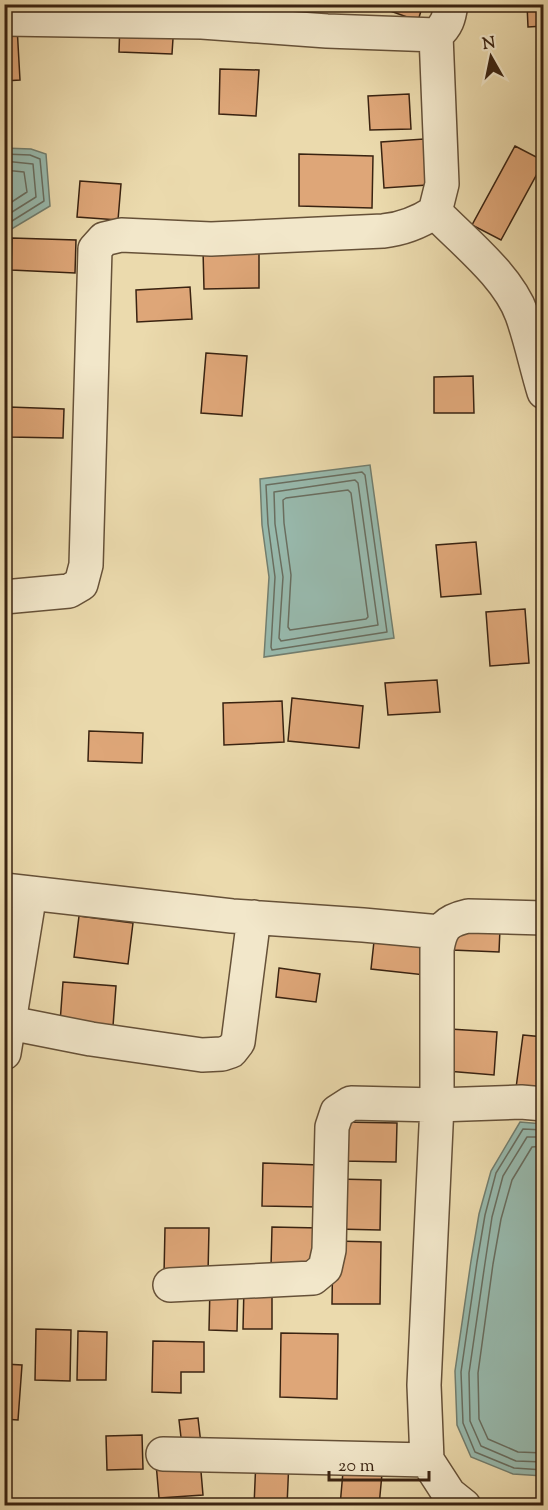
<svg xmlns="http://www.w3.org/2000/svg" width="548" height="1510" font-family="'Sorts Mill Goudy',serif">
  <style>
    .water { fill: #98baae; stroke: #727e6f; stroke-width: 1.5 }
    .lines { fill: none; stroke-linecap: round; stroke-linejoin: round }
    .shore { stroke: #696e60; stroke-width: 1.5 }
    .building { fill: #dea678; stroke: #3a2311; stroke-width: 1.5 }
    .street-casing { stroke: #665138; stroke-width: 36 }
    .street { stroke: #f2e7ca; stroke-width: 33 }
  </style>
  <rect width="100%" height="100%" fill="#ebdaad"/>
  <filter id="stains"><feTurbulence type="fractalNoise" baseFrequency=".00333" numOctaves="4"/><feColorMatrix values="0 0 0 0 .2 0 0 0 0 .09 0 0 0 0 .02 0 0 0 .5 -.17"/></filter>
  <radialGradient id="worn" r=".72"><stop offset=".6" stop-color="#630" stop-opacity="0"/><stop offset="1" stop-color="#630" stop-opacity=".3"/></radialGradient>
  <!-- water -->
  <path class="water" d="M4,148L31,149L46,154L50,206L5,233Z
    M370,465L394,638L264,657L269,577L262,525L260,479Z
    M520,1122L543,1124V1476L513,1474L471,1457L457,1425L455,1371L471,1261L479,1214L491,1171Z"/>
  <g class="lines">
    <!-- shore -->
    <path class="shore" d="M4,154L30,155L40,159L44,201L4,226
      M4,161L33,164L36,197L4,217
      M4,170L24,172L27,192L4,207
      M362,472L365,475L387,632L272,650L271,647L275,577L268,524L266,485Z
      M355,480L358,483L378,625L281,641L279,638L283,577L275,524L274,492Z
      M348,490L351,493L368,617L366,619L290,630L288,627L291,575L284,523L283,500L286,498Z
      M544,1130L523,1129L496,1173L485,1215L477,1262L461,1372L463,1423L475,1452L514,1468L544,1470
      M544,1137H527L503,1176L492,1217L485,1263L469,1373L470,1421L481,1446L516,1461L544,1462
      M544,1146L532,1147L512,1180L501,1219L493,1264L478,1373L479,1419L488,1439L518,1452L544,1453"/>
  </g>
  <!-- building -->
  <path class="building" d="M371,4H423L418,21Z
    M527,4H544V26L528,27Z
    M120,22L174,23L172,54L119,52Z
    M17,26L20,80L4,81V27Z
    M220,69L259,70L256,116L219,114Z
    M409,94L411,129L370,130L368,96Z
    M424,139L427,185L384,188L381,142Z
    M515,146L544,161L501,240L472,225Z
    M299,154L373,156L372,208L299,206Z
    M80,181L121,184L118,220L77,217Z
    M12,238L76,240L75,273L11,270Z
    M203,250H259V288L204,289Z
    M190,287L192,319L137,322L136,290Z
    M206,353L247,356L242,416L201,413Z
    M473,376L474,413H434V377Z
    M9,407L64,409L63,438L8,437Z
    M476,542L481,594L441,597L436,545Z
    M525,609L529,663L490,666L486,612Z
    M437,680L440,712L388,715L385,683Z
    M292,698L363,706L359,748L288,741Z
    M282,701L284,742L224,745L223,703Z
    M89,731L143,733L142,763L88,761Z
    M79,916L133,923L128,964L74,957Z
    M453,927L500,929L499,952L452,950Z
    M375,932L429,939L425,975L371,969Z
    M279,968L320,974L316,1002L276,997Z
    M63,982L116,986L113,1026L60,1023Z
    M450,1029L497,1032L494,1075L447,1071Z
    M523,1035L544,1037V1091L516,1088Z
    M341,1122L397,1123L396,1162L341,1161Z
    M263,1163L319,1165V1207L262,1206Z
    M337,1179L381,1180L380,1230L336,1229Z
    M272,1227L320,1228L319,1268L271,1267Z
    M165,1228H209L208,1274H164Z
    M333,1241L381,1242L380,1304H332Z
    M210,1287H238L237,1331L209,1330Z
    M244,1287L272,1288V1329H243Z
    M36,1329L71,1330L70,1381L35,1380Z
    M78,1331L107,1332L106,1380H77Z
    M281,1333L338,1334L337,1399L280,1397Z
    M153,1341L204,1342V1372H181V1393L152,1392Z
    M4,1364L22,1365L18,1420L4,1419Z
    M198,1418L201,1444L182,1446L179,1420Z
    M142,1435L143,1469L107,1470L106,1436Z
    M256,1459L289,1460L287,1506H254Z
    M200,1460L203,1495L159,1498L156,1463Z
    M344,1460L383,1463L379,1506H340Z"/>
  <g class="lines">
    <!-- street casing -->
    <g class="street-casing">
      <path id="street" d="M4,19L202,22L327,31L436,35C447,26 449,18 451,4
        M435,212C464,242 508,276 522,315C531,340 536,366 544,392
        M4,597L69,591L81,584L86,565L95,249L104,239L121,235L211,239L383,231C403,229 418,223 435,212L442,184L436,35
        M4,890L232,916L363,925L440,932
        M10,1023L91,1039L202,1055L222,1054L231,1051L238,1042L254,917
        M4,1053L30,893
        M170,1285L313,1278L325,1268L329,1250L332,1127L337,1112L351,1103L437,1105L521,1102L544,1104
        M163,1454L427,1460
        M464,1506L449,1494L427,1460L424,1385L437,1105V949C441,927 446,921 468,916L544,918"/>
    </g>
    <!-- street -->
    <use href="#street" class="street"/>
  </g>
  <!-- margin -->
  <rect width="548" height="1510" fill="none" stroke="#ebdaad" stroke-width="24"/>
  <rect x="6" y="6" width="536" height="1498" fill="none" stroke="#3a2311" stroke-width="3"/>
  <rect x="12" y="12" width="524" height="1486" fill="none" stroke="#3a2311" stroke-width="1.5"/>
  <!-- north arrow -->
  <g transform="translate(491 57) rotate(351)" stroke="#f2e7ca" stroke-width="4.5" paint-order="stroke">
  <path d="M0-4.5L10 22L0 15L-10 22Z" fill="#3a2311"/>
  <text y="-9" font-size="16" font-weight="bold" text-anchor="middle" fill="#3a2311">N</text>
  </g>
  <!-- scale -->
  <path d="M329 1471v9h100v-9" fill="none" stroke="#3a2311" stroke-width="3"/>
  <text x="338" y="1471" font-size="18" fill="#3a2311" stroke="#f2e7ca" stroke-width="4.5" paint-order="stroke">20 m</text>
  <rect width="100%" height="100%" filter="url(#stains)"/>
  <rect width="100%" height="100%" fill="url(#worn)"/>
</svg>
